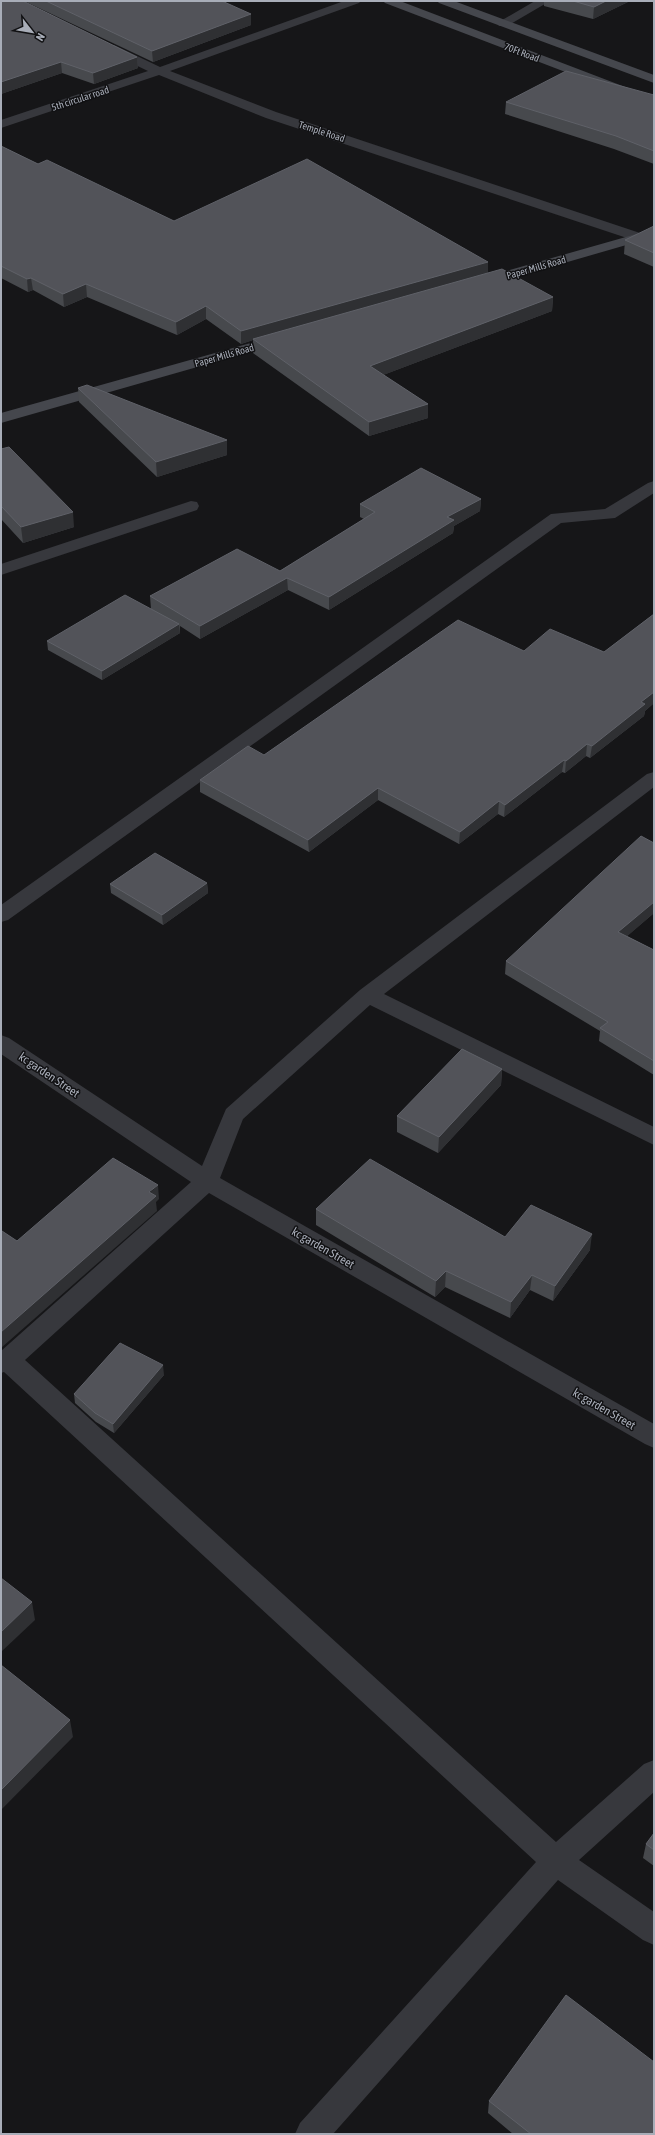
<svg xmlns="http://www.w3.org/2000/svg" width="655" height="2135" font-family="'Asap Condensed',sans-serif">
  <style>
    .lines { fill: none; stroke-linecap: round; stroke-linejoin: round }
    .street { fill: #37383d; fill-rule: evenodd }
    .secondary { fill: #45474d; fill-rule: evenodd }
    .wall { fill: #47494d }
    .shaded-wall { fill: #2f3033 }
    .building { fill: #525359; stroke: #5f6168 }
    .labels { text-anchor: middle; stroke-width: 3; stroke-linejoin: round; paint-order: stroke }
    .far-street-label { font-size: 10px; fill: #a8adb8; stroke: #111113 }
    .street-label { font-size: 12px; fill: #a8adb8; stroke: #111113 }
  </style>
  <rect width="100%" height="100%" fill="#161618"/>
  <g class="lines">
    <!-- street -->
    <path class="street" d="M344,1H361L359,3L170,71L276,112L646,235L648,238L646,241H636L266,118L159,75L1,128V120L148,71L106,51L104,48L106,45H114L160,67Z
      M535,1H550L507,26H499L497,23Z
      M654,481V493L615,518L561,523L8,920L1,922V905L551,514L605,509L648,483Z
      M191,501L197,502L199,506L197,510L1,575V564Z
      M654,772V787L384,994L654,1127V1145L370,1005L243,1119L220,1178L654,1424V1448L645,1444L209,1193L25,1360L556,1842L644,1764L654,1760V1792L579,1860L654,1912V1945L643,1940L558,1880L333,2134H295L300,2123L536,1862L4,1372L1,1373V1351L191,1182L1,1054V1035L9,1038L202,1166L226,1109L360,990L647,774Z"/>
    <!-- secondary -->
    <path class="secondary" d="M383,1H400L654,98V106L385,3Z
      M437,1H454L654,75V83L439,3Z
      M654,229V237L488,285H478L476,282L478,279Z
      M283,334L288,335L290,338L288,341L1,423V413Z"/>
  </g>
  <!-- wall -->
  <path class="wall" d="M1,1L137,57L138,68L94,84L62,73L1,94Z
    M24,1H222L251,25L153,62Z
    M544,1H630L593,19L544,6Z
    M654,95V164L614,149L505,114L506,102Z
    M1,146L38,164L174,221L488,273L553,297L552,311L383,375L428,404V418L369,436L253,353V340L241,344L206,319L177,335L87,297L64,307L33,290L28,292L1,278Z
    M654,226V267L624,254L625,240Z
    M78,388L227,455L157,477L79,402Z
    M1,449L74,527L23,543L1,519Z
    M481,499L480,511L454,526L453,533L329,610L288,590L200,639L180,626V633L102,680L48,650L47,641L156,612L151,609L150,596L280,571L364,519L360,517V504Z
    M654,614V703L645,711L644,716L590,758L586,756L565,773L562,772L504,817L498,814L459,844L378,800L309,852L200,792V780L264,755L524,651L604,652Z
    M207,883L208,893L163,925L111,893L110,884Z
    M654,913L627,936L654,950V1075L599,1041L600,1031L505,974L506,961Z
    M502,1069L501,1085L438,1153L397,1132V1116Z
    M316,1209L505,1237L590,1250L553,1301L530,1290L510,1318L445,1287L435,1297L316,1225Z
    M164,1375L114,1433L96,1422L75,1403L74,1394Z
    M654,1833V1866L643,1858L646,1844Z
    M489,2101L654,2134H513L488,2113Z"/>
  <!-- shaded-wall -->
  <path class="shaded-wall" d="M606,1H630L593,19L594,7Z
    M251,14V25L153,62L152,51Z
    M137,57L138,68L94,84L93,73Z
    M61,62L62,73L1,94V82Z
    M488,262V274L253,339V340L241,344V331Z
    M31,278L33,290L28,292L27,279Z
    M86,284L87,297L64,307L63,294Z
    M553,297L552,311L370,380V366Z
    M206,306V319L177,335L176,322Z
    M428,404V418L369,436V422Z
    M227,440V455L157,477L156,462Z
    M481,499L480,511L454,526L453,533L329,610V597L447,517Z
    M73,512L74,527L23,543L21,527Z
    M287,578L288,590L200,639V626Z
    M179,624L180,633L102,680V671Z
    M654,692V703L645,711L644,716L590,758L592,746L641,702Z
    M587,744L586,756L565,773L566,761Z
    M564,760L562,772L504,817L505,805Z
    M378,788V800L309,852L308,840Z
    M499,801L498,814L459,844L460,832Z
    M207,883L208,893L163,925L162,915Z
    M654,902V913L617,945L618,932Z
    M502,1069L501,1085L438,1153L439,1137Z
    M158,1185L159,1199L156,1202L157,1211L1,1348V1332Z
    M592,1234L590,1250L553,1301L555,1286Z
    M446,1271L445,1287L435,1297L436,1281Z
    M532,1275L530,1290L510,1318L511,1302Z
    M163,1365L164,1375L114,1433L113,1424Z
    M32,1602L35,1620L1,1652V1632Z
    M70,1720L73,1737L1,1810V1790Z"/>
  <!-- building -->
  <path class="building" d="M1,1H23L137,57L93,73L61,62L1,82Z
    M46,1H222L251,14L152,51Z
    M573,1H606L594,7Z
    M566,71L654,95V151L616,136L506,102Z
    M1,146L38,164L47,160L174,221L307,159L488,262L241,331L206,306L176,322L86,284L63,294L31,278L27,279L1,266Z
    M654,226V253L625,240Z
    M502,269L553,297L370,366L428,404L369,422L253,339Z
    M87,385L227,440L156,462L78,388Z
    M9,447L73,512L21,527L1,506V449Z
    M421,468L481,499L447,517L454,520L329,597L287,578L200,626L150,596L237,549L280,571L375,512L360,504Z
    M125,595L179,624L102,671L47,641Z
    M654,614V692L641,702L645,704L592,746L587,744L566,761L564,760L505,805L499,801L460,832L378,788L308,840L200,780L248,746L264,755L458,620L524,651L550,629L604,652Z
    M641,836L654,843V902L618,932L654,950V1061L600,1028L608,1022L506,961Z
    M155,853L207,883L162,915L110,884Z
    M462,1049L502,1069L439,1137L397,1116Z
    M113,1158L158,1185L149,1192L156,1196L1,1332V1231H2L17,1241Z
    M370,1159L505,1237L531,1205L592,1234L555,1286L532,1275L511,1302L446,1271L436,1281L316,1209Z
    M120,1343L163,1365L113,1424L95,1413L74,1394Z
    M1,1578L32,1602L1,1632Z
    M1,1665L70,1720L1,1790Z
    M654,1833V1850L646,1844Z
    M566,1995L654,2062V2134H531L489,2101Z"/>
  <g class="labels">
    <!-- far-street labels -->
    <g class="far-street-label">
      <text transform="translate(522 52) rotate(21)" y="4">70Ft Road</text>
      <text transform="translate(80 98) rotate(-18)" y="4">5th circular road</text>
      <text transform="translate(322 131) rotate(18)" y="4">Temple Road</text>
      <text transform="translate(536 267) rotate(-16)" y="4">Paper Mills Road</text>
      <text transform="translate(224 355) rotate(-16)" y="4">Paper Mills Road</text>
    </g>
    <!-- street labels -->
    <g class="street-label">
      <text transform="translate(49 1075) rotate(34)" y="4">kc garden Street</text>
      <text transform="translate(323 1248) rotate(30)" y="4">kc garden Street</text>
      <text transform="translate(604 1409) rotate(30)" y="4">kc garden Street</text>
    </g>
  </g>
  <!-- border -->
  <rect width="655" height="2135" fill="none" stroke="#a8adb8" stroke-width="4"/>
  <!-- north arrow -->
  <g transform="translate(32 32) rotate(121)" stroke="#111113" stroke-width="3" paint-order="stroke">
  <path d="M0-3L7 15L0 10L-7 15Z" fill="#a8adb8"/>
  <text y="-6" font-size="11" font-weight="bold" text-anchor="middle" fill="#a8adb8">N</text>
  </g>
</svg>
